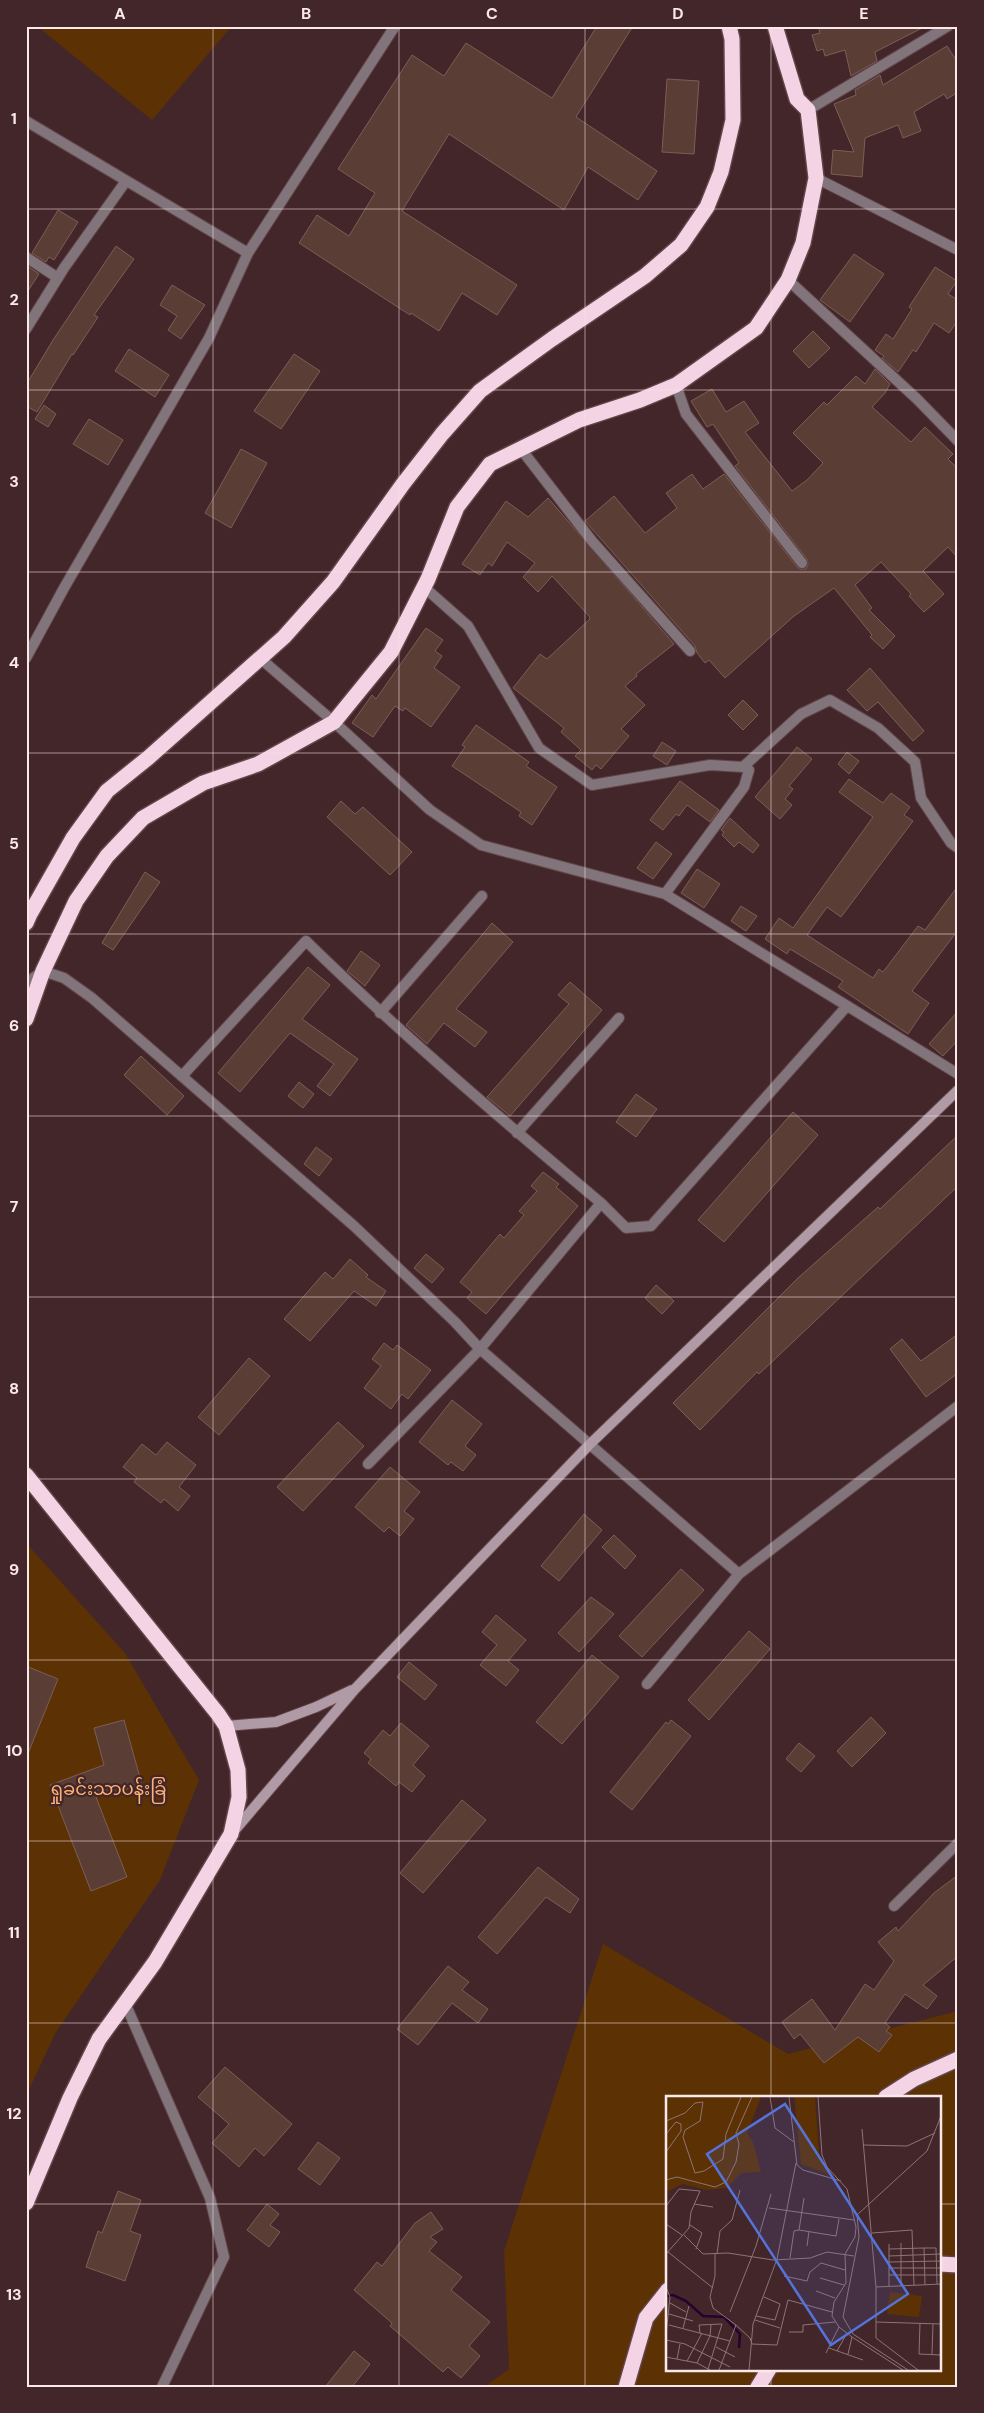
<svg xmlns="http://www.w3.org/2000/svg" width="984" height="2413" font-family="'DM Sans','Noto Sans Myanmar',sans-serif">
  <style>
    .green { fill: #5c3103; fill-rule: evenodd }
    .building { fill: #5a3d35; stroke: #7d5e56 }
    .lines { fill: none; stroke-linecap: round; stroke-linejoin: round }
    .street-casing { stroke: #604549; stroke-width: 12 }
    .secondary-casing { stroke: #604549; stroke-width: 12 }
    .highway-casing { stroke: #604549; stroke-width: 18 }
    .street { stroke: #81747b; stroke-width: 10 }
    .secondary { stroke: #b09aa5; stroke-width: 10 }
    .highway { stroke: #f4d3e4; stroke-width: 15 }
    .grid { fill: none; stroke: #fbe8e9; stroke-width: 1; stroke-opacity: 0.55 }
    .labels { text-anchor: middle; stroke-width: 4.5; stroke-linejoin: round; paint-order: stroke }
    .park-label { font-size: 18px; fill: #fdb273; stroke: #43262a }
    .inset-river { fill: none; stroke: #27002e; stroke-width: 2.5 }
    .inset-road { fill: none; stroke: #8d7476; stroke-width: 1 }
    .view { fill: #5474dc; fill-opacity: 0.15; stroke: #5474dc; stroke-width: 2.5 }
    .inset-edge { fill: none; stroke: #fbe8e9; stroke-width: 2.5 }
    .neatline { fill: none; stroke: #fbe8e9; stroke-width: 2 }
    .grid-label { font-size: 16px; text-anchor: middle; font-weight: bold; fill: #fbe8e9 }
  </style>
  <rect width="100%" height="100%" fill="#43262a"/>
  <!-- green -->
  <path class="green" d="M37,26H232L152,120Z
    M26,1543L125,1653L199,1780L160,1880L56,2032L26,2096Z
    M603,1944L788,2054L958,2011V2387H484L509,2369L504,2251ZM668,2097H940V2369H668Z"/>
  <!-- building -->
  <path class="building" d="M597,26H633L576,117L657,171L638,200L588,167L564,210L449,134L402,211L517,285L497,315L462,293L439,331L411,313L410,315L299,243L317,215L349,236L375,193L338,169L412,55L444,76L466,43L552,98Z
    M818,26H926L875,52L877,61L851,76L845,50L825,56L823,49L817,51L812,35L820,33Z
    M947,46L958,63V92L947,99L944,94L914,112L921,131L903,138L898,125L865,138L862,177L831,174L833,150L854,152L834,104L856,95L855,90L880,75L883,85Z
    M667,79L699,81L694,154L662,152Z
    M58,210L78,222L54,260L49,257L46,262L32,253Z
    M116,246L134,259L94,315L98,317L73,355L72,354L37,412L26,406V385L53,340Z
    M854,254L884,274L850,322L820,300Z
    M26,265L39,274L26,294Z
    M935,267L957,281L948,294L958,300V320L949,333L934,323L916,352L913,350L898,372L882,358L884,356L875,350L886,334L893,339L912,309L909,307Z
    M172,285L205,305L181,339L168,330L177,316L160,305Z
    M813,331L830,348L809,368L793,351Z
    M129,349L169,375L155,397L115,371Z
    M294,354L320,371L281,429L254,411Z
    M875,369L890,384L885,393L872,407L911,442L925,427L953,454L948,459L958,469V558L948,547L923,571L944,594L924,612L909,596L911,594L881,562L855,585L872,608L869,610L895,636L883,649L870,637L872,635L834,588L794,616L725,678L709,660L705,663L697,653L695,646L585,521L614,496L645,533L677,508L666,493L692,474L703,489L724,474L797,567L800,569H806L808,565L807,559L735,466L739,463L713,424L707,427L691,401L712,389L726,412L744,401L759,423L745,432L792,491L807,480L823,463L793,433L824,402L827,405L856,376L865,384Z
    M44,405L56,414L48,427L35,419Z
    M89,419L123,440L108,465L73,444Z
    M241,449L267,463L231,528L205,513Z
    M548,498L674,644L636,674L637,676L625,686L645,705L621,729L629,736L601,769L596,765L592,770L575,756L581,750L561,732L564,728L513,688L540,654L547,659L590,619L589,616L552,576L538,592L523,577L535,563L507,542L492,566L488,563L480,575L462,564L506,501L528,517Z
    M426,628L443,640L435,651L442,656L434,668L460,687L431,727L405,708L403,711L395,706L373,737L352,723L372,695L376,699Z
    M870,668L924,731L913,741L878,702L867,711L847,690Z
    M743,700L758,715L743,730L728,715Z
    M476,725L529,762L526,766L557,787L532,825L519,816L521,812L452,766L465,747L462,745Z
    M662,742L676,751L667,765L653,756Z
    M797,747L812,759L789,786L793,789L785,799L792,805L780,819L755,797Z
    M847,752L859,761L849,774L838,764Z
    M849,779L883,803L891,793L910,807L904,815L913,821L841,917L827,907L807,935L873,978L879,969L883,972L918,926L925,930L958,886V930L912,991L929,1003L908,1034L838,987L843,981L790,949L787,954L765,939L779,918L793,928L873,817L839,792Z
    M680,781L719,810L710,822L687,805L679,816L676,814L663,830L650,820Z
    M341,801L355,814L363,807L412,852L390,875L327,817Z
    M730,818L759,845L753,853L739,842L734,847L722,835L724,832L721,830Z
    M656,842L672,854L653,879L637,868Z
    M697,869L720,884L704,908L681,893Z
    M145,872L160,882L113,950L102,943Z
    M741,906L757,916L746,931L731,921Z
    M492,923L513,942L456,1009L487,1032L475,1047L444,1023L427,1044L406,1025Z
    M361,951L380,965L365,986L347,971Z
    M308,967L330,985L302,1019L358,1059L330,1096L317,1086L334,1064L290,1033L240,1092L218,1073Z
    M570,982L602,1010L510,1116L487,1097L569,1004L558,995Z
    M958,1011V1040L943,1056L929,1044Z
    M141,1056L184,1096L167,1115L124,1075Z
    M299,1082L314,1094L303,1108L288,1096Z
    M636,1094L657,1109L636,1137L616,1122Z
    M793,1112L818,1135L724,1242L698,1220Z
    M958,1135V1186L759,1374L757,1372L700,1430L673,1403L798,1278L878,1207L880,1209Z
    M316,1147L332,1159L319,1176L304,1164Z
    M543,1172L559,1184L556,1187L578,1206L486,1314L467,1298L472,1292L460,1282L500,1234L504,1238L524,1215L519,1211L537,1191L531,1186Z
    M426,1254L444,1269L432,1283L414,1268Z
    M350,1259L368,1275L366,1277L386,1291L376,1306L354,1291L310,1341L284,1319L325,1272L333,1279Z
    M656,1285L674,1301L662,1314L645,1298Z
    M958,1334V1373L926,1397L890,1349L902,1339L921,1361Z
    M384,1343L393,1350L397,1345L431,1370L408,1399L402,1394L391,1409L364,1388L381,1366L372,1359Z
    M249,1358L270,1376L219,1435L198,1417Z
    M452,1400L482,1424L465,1446L476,1455L463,1471L451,1462L448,1465L419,1442Z
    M338,1422L364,1446L303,1511L277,1487Z
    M167,1442L196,1465L179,1487L190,1496L178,1511L164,1499L161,1503L134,1482L137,1478L123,1467L142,1444L156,1455Z
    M390,1467L420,1492L404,1511L414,1519L400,1536L389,1527L384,1532L355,1507Z
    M584,1514L602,1530L559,1581L541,1566Z
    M614,1535L636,1556L625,1569L602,1547Z
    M681,1569L704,1590L642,1657L619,1636Z
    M591,1597L614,1614L579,1652L558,1633Z
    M496,1615L526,1640L508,1661L519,1670L506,1686L480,1665L497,1645L482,1632Z
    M749,1631L770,1649L709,1720L688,1700Z
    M592,1655L619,1677L562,1744L536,1722Z
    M409,1662L437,1685L425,1700L397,1677Z
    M26,1666L58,1679L27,1756H26Z
    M871,1717L886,1733L852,1767L837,1751Z
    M124,1720L142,1785L96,1797L127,1877L91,1891L50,1785L104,1765L94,1728Z
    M671,1720L691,1736L632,1810L610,1792L666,1722L668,1724Z
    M401,1723L429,1746L413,1765L425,1776L412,1792L399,1782L396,1786L368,1763L371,1759L364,1753L383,1730L390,1736Z
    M799,1743L815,1756L801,1772L786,1759Z
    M462,1800L486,1820L423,1893L400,1873Z
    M538,1867L579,1899L570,1913L546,1897L497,1954L478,1937Z
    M958,1875V1956L923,1985L937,1996L927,2009L905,1994L885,2023L890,2027L886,2031L892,2035L879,2052L858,2037L824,2063L800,2034L794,2039L782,2022L812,1999L835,2030L865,1984L874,1990L894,1961L878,1942L896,1927L898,1931L934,1893Z
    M448,1966L469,1982L462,1990L488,2009L478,2023L452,2003L418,2045L397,2029Z
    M225,2067L292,2124L264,2156L255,2148L239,2167L212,2143L229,2124L198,2097Z
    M318,2142L340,2158L320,2185L298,2169Z
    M118,2191L141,2200L130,2231L141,2235L125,2281L86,2267L98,2231L102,2233Z
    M267,2204L279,2214L270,2225L280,2232L269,2247L247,2230Z
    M431,2212L443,2229L430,2237L437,2242L429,2251L462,2277L451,2290L490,2322L469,2346L480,2356L461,2378L448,2367L443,2372L390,2326L392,2323L354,2290L377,2262L382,2266L415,2223Z
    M354,2351L370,2364L352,2387H325Z"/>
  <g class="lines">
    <!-- street casing -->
    <g class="street-casing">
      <path id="street" d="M808,110L948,26
        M26,121L248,253
        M816,178L958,250
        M26,257L58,278
        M788,280L917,399L958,441
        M26,329L64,268L126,181
        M676,385L686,414L802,563
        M521,449L592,541L690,651
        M424,587L468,626L539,748L592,785L710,765L743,767L801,714L830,700L878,728L915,762L921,798L951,843L958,848
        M26,658L64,588L209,338L248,253L395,26
        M261,659L334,722L430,810L481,845L665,894L958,1074
        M665,894L744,787L749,770
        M26,983L43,971L64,978L92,998L354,1226L455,1322L480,1349L739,1574
        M380,1013L482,896
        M182,1076L306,941C400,1033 500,1118 601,1203
        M517,1133L619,1018
        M368,1464L480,1349L601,1203L626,1228L651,1226L847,1006
        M647,1684L739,1574L958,1406
        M894,1906L958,1843
        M125,2003L210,2198L224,2257L162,2387"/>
    </g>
    <!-- secondary casing -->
    <g class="secondary-casing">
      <path id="secondary" d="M226,1726L276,1722L316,1707L352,1690
        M234,1831L355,1689L589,1445L958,1090"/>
    </g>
    <!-- highway casing -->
    <g class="highway-casing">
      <path id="highway" d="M26,923L30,914L73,838L107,791L148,758L284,637L333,582L403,484L442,434L480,391L552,339L645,276L681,245L707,207L721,172L733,120L732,39L729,26
        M26,1019L43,971L76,901L107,856L143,818L203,783L258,764L334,722L391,652L428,579L457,507L490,464L579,420L640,400L676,385L756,328L788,280L803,243L816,178L808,110L797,99L775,26
        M26,1475L218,1714L226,1726L238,1770L239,1797L231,1834L155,1962L99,2039L70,2098L26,2203
        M886,2097L914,2079L958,2059
        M940,2264L958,2265
        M626,2387L646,2318L668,2290
        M758,2387L769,2369"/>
    </g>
    <!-- street -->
    <use href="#street" class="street"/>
    <!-- secondary -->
    <use href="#secondary" class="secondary"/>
    <!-- highway -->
    <use href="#highway" class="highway"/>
  </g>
  <!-- grid -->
  <path class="grid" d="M213,26V2387M399,26V2387M585,26V2387M771,26V2097M26,209H958M26,390H958M26,572H958M26,753H958M26,934H958M26,1116H958M26,1297H958M26,1479H958M26,1660H958M26,1841H958M26,2023H958M26,2204H668M940,2204H958M771,2369V2387"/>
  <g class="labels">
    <!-- park labels -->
    <g class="park-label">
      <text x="108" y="1795">ရှုခင်းသာပန်းခြံ</text>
    </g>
  </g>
  <!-- overview -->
  <g transform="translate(666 2096)">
    <rect width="275" height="275" fill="#43262a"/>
    <path d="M0,1H95L81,37L87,46L95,76L75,77L61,92L41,94L17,88L0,96ZM128,1H149L153,57L158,72L165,79L135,68ZM224,196L256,200L253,221L221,218Z" fill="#5c3103"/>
    <path class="inset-river" d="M0,200L7,199L20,205L37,220L58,221L74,238L73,252"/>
    <path class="inset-road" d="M104,1L109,32L128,46M123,1L131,69L137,74L175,85M152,1L156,59L161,71L181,93L190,131L189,141L179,158L180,187L168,206L166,220L173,231L186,241L237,274M0,25L19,17L29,7L37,6L34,25L19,34L17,41L29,77L38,75L57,63L60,38L75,1M196,33L210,191V242L252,274M0,38L10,26L15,28V35L0,56M197,49L241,50L269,37M0,84L11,81L49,91L60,86L70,66L73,48L70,37L86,1M28,108L47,111M0,110L13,93L34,95L25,116L23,132L0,158M103,112L188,124M191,119L261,55L275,20M191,119L193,141L177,221L187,238L242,274M0,128L16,139M24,129L36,137L30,153M133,134L170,140L173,123M206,137L246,134L248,189M18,139L37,158L62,157L107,164L144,162L161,156L188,160M235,147V190M223,148V190M141,150L143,135M258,152H270L271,188M223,153L258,152L259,189M2,156L47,192M49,158V180L44,201L47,212L70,229L84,242L86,248L111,249L122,204L166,216M51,158L54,135L66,124L74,94M223,160L275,158M124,162L128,135L133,134L138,102M223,166L275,165M223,172H275M223,179H275M118,180L141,185L144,176L155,167L179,174M154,182L178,189M0,191L4,201L0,239M210,191L275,188M150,195L169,202M4,207L20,216M64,216L90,150L105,98M3,218L27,225M90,220L109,224L114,208L98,201M89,224L114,232M210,226L275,228M254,227L253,258L275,259M3,229L64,245M17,232L23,210M123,236H137V229L169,226M34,237L33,229L56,228L42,273M0,244L19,248L64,271M50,251L69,261M163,252L197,264M171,255L181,237M160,257L173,231M182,258L186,241M266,258L267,228M0,261L31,267L44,274M11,263L14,248M21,265L36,237M31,267L44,240L45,229M53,274L70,229M83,274L87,228L111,163L130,67"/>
    <path class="view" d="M119,8L242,198L165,249L41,58Z"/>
    <rect width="275" height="275" class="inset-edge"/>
  </g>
  <!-- border -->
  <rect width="984" height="2413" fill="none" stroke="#43262a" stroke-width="55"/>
  <rect x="28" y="28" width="928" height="2358" class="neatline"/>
  <g class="grid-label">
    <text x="120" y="19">A</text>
    <text x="306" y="19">B</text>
    <text x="492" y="19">C</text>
    <text x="678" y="19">D</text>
    <text x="864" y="19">E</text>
    <text x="14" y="124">1</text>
    <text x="14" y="305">2</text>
    <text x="14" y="487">3</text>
    <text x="14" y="668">4</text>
    <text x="14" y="849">5</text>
    <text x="14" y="1031">6</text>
    <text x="14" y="1212">7</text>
    <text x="14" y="1394">8</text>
    <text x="14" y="1575">9</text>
    <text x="14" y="1756">10</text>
    <text x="14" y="1938">11</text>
    <text x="14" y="2119">12</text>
    <text x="14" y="2300">13</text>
  </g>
</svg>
